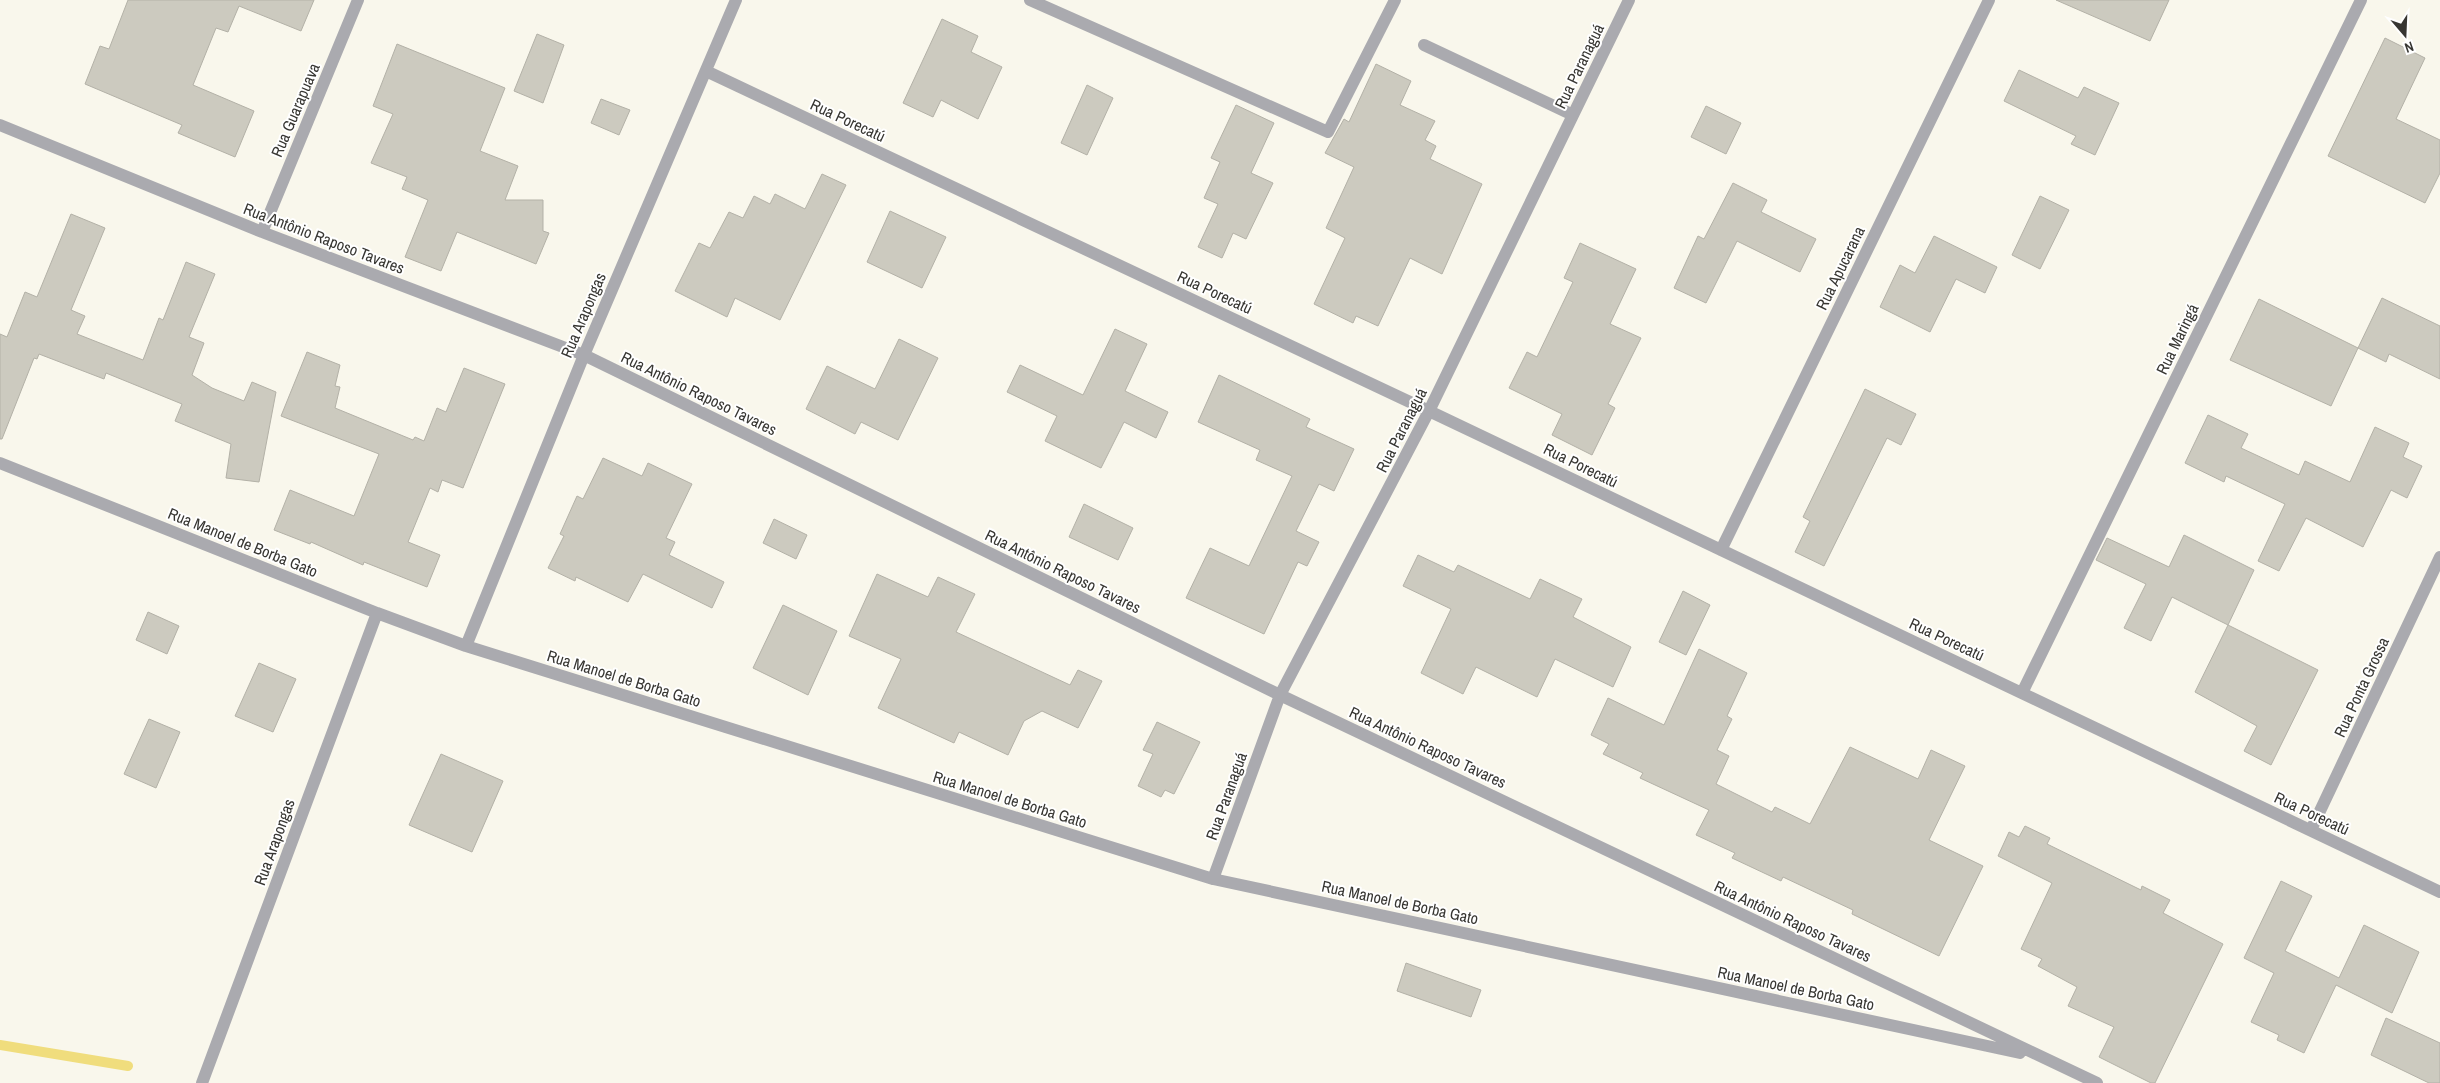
<svg xmlns="http://www.w3.org/2000/svg" width="2440" height="1083" font-family="'Archivo Narrow',sans-serif">
  <style>
    .lines { fill: none; stroke-linecap: round; stroke-linejoin: round }
    .stream { stroke: #f0dd7d; stroke-width: 10 }
    .building { fill: #cccabf; stroke: #b3b1a7 }
    .minor { stroke: #aaaaaf; stroke-width: 12 }
    .labels { text-anchor: middle; stroke-width: 4; stroke-linejoin: round; paint-order: stroke }
    .street-label { font-size: 16px; fill: #373632; stroke: #fff }
  </style>
  <rect width="100%" height="100%" fill="#f9f7ec"/>
  <g class="lines">
    <!-- stream -->
    <path class="stream" d="M0,1045L128,1066"/>
  </g>
  <!-- building -->
  <path class="building" d="M128,0H314L301,31L239,6L228,32L216,28L193,85L254,111L235,157L178,133L182,125L85,84L100,46L109,49Z
    M2056,0H2169L2150,41Z
    M942,19L978,36L971,52L1002,67L978,119L941,100L933,117L903,103Z
    M537,34L564,45L543,103L514,91Z
    M2385,38L2425,58L2396,119L2440,140V173L2425,203L2328,156Z
    M397,44L505,88L480,151L518,166L505,200H543V231L549,233L536,264L457,232L441,271L405,257L428,200L402,189L407,177L371,163L393,114L373,106Z
    M1376,64L1411,81L1400,105L1435,121L1425,140L1436,146L1430,159L1482,184L1442,274L1410,258L1378,326L1356,316L1353,323L1314,304L1345,238L1326,228L1354,167L1325,153L1344,119L1349,122Z
    M2019,70L2078,98L2084,87L2119,103L2095,155L2071,144L2076,136L2004,101Z
    M1087,85L1113,98L1087,155L1061,143Z
    M601,99L630,110L619,135L591,123Z
    M1236,105L1274,123L1251,173L1273,183L1246,239L1233,233L1222,258L1198,247L1218,204L1204,198L1220,162L1211,158Z
    M1706,106L1741,123L1726,154L1691,137Z
    M822,174L846,185L780,320L735,298L727,317L675,291L699,243L710,248L729,212L743,218L754,196L770,204L775,194L805,209Z
    M1733,183L1767,200L1761,212L1816,239L1800,272L1737,241L1706,303L1674,288L1698,236L1704,239Z
    M2040,196L2069,210L2040,269L2012,255Z
    M890,211L946,237L922,288L867,262Z
    M71,214L105,228L71,310L85,316L77,334L143,360L159,318L163,320L186,262L215,274L189,337L204,343L192,375L212,388L244,401L252,382L276,392L259,482L226,478L231,444L175,421L182,404L106,373L104,379L39,354L37,359L34,358L2,439H0V334L7,337L25,292L37,297Z
    M1934,236L1997,267L1985,293L1956,279L1930,332L1880,307L1900,265L1915,273Z
    M1580,243L1636,269L1610,324L1641,338L1608,404L1615,408L1592,455L1552,435L1562,414L1509,388L1527,352L1537,357L1573,282L1564,278Z
    M2382,298L2440,326V379L2389,354L2386,362L2358,348Z
    M2259,299L2358,348L2331,406L2230,360Z
    M1115,329L1147,344L1125,391L1168,412L1156,438L1124,422L1101,468L1045,441L1057,416L1007,392L1020,365L1083,395Z
    M899,339L938,358L898,440L861,422L855,434L806,409L827,366L875,389Z
    M307,352L340,365L335,386L340,387L335,408L413,440L415,437L424,441L437,408L446,412L464,368L505,384L463,488L442,480L438,492L430,488L408,542L440,555L427,587L364,562L363,565L311,542L310,544L274,530L290,490L354,516L379,454L281,416Z
    M1219,375L1310,419L1306,427L1354,449L1334,491L1319,484L1296,531L1319,542L1307,566L1298,562L1264,634L1186,598L1210,548L1249,566L1292,476L1256,460L1260,450L1198,422Z
    M1865,389L1916,414L1901,445L1887,438L1824,566L1795,552L1810,521L1803,517Z
    M2208,415L2248,434L2241,448L2299,475L2305,461L2350,482L2375,427L2409,443L2403,457L2422,466L2407,498L2391,490L2363,547L2306,518L2279,571L2258,561L2285,504L2226,476L2224,482L2185,463Z
    M603,458L642,476L648,463L692,484L666,538L675,542L669,555L724,582L712,608L643,574L628,602L576,577L575,581L548,568L564,536L560,534L577,496L583,499Z
    M1084,504L1133,528L1118,560L1069,537Z
    M774,519L807,535L796,559L763,543Z
    M2184,535L2254,570L2228,625L2172,597L2151,641L2124,628L2146,584L2096,560L2107,538L2169,567Z
    M1418,555L1454,572L1458,565L1530,599L1540,579L1582,599L1573,617L1631,647L1613,687L1555,659L1537,697L1476,667L1463,694L1421,673L1451,609L1403,586Z
    M877,574L928,597L938,577L975,594L956,632L1070,685L1078,670L1102,681L1078,728L1042,711L1024,721L1008,755L959,732L954,743L878,708L901,659L849,636Z
    M1683,591L1710,605L1686,655L1659,642Z
    M783,605L837,631L808,695L753,668Z
    M148,612L179,626L167,654L136,640Z
    M2228,625L2318,670L2271,765L2244,751L2257,726L2195,692Z
    M1699,649L1747,673L1727,716L1732,719L1717,750L1729,756L1716,784L1772,812L1775,807L1810,824L1850,747L1918,779L1931,750L1965,766L1929,840L1983,866L1939,956L1852,914L1853,910L1783,877L1781,881L1732,858L1735,853L1696,835L1709,810L1640,778L1643,773L1603,754L1609,744L1591,735L1608,698L1664,725Z
    M259,663L296,679L273,732L235,716Z
    M149,719L180,732L156,788L124,774Z
    M1157,722L1200,742L1174,794L1165,790L1161,797L1138,786L1153,754L1143,750Z
    M441,754L503,781L472,852L409,825Z
    M2025,826L2050,838L2047,844L2141,890L2142,886L2170,900L2163,913L2223,944L2155,1083H2151L2099,1057L2114,1027L2068,1006L2077,987L2038,966L2042,959L2021,949L2052,883L1998,856L2009,832L2019,837Z
    M2281,881L2312,896L2285,951L2339,978L2364,925L2419,952L2392,1013L2336,985L2304,1053L2277,1040L2279,1035L2251,1022L2274,973L2244,958Z
    M1406,963L1481,990L1471,1017L1397,991Z
    M2386,1018L2440,1043V1083H2429L2371,1055Z"/>
  <g class="lines">
    <!-- minor -->
    <path class="minor" d="M1030,0L1328,132L1395,0
      M1424,45L1573,115
      M706,71L1429,411L2440,892
      M0,125L262,232L584,355L1280,695L2097,1083
      M262,232L358,0
      M0,463L377,613L466,646L1213,879L2020,1053
      M1721,550L1989,0
      M466,646L584,355L736,0
      M2022,693L2361,0
      M2311,830L2440,557
      M1213,879L1280,695L1429,411L1629,0
      M202,1083L377,613"/>
  </g>
  <g class="labels">
    <!-- street labels -->
    <g class="street-label">
      <text transform="translate(1579 66) rotate(-64)" y="6">Rua Paranaguá</text>
      <text transform="translate(295 110) rotate(-67)" y="6">Rua Guarapuava</text>
      <text transform="translate(848 120) rotate(25)" y="6">Rua Porecatú</text>
      <text transform="translate(324 238) rotate(21)" y="6">Rua Antônio Raposo Tavares</text>
      <text transform="translate(1840 268) rotate(-64)" y="6">Rua Apucarana</text>
      <text transform="translate(1215 292) rotate(25)" y="6">Rua Porecatú</text>
      <text transform="translate(583 315) rotate(-67)" y="6">Rua Arapongas</text>
      <text transform="translate(2177 339) rotate(-64)" y="6">Rua Maringá</text>
      <text transform="translate(699 393) rotate(26)" y="6">Rua Antônio Raposo Tavares</text>
      <text transform="translate(1401 430) rotate(-63)" y="6">Rua Paranaguá</text>
      <text transform="translate(1581 465) rotate(26)" y="6">Rua Porecatú</text>
      <text transform="translate(243 542) rotate(22)" y="6">Rua Manoel de Borba Gato</text>
      <text transform="translate(1063 571) rotate(26)" y="6">Rua Antônio Raposo Tavares</text>
      <text transform="translate(1947 639) rotate(25)" y="6">Rua Porecatú</text>
      <text transform="translate(624 678) rotate(17)" y="6">Rua Manoel de Borba Gato</text>
      <text transform="translate(2361 687) rotate(-65)" y="6">Rua Ponta Grossa</text>
      <text transform="translate(1428 747) rotate(25)" y="6">Rua Antônio Raposo Tavares</text>
      <text transform="translate(1226 796) rotate(-70)" y="6">Rua Paranaguá</text>
      <text transform="translate(1010 799) rotate(17)" y="6">Rua Manoel de Borba Gato</text>
      <text transform="translate(2312 813) rotate(25)" y="6">Rua Porecatú</text>
      <text transform="translate(274 842) rotate(-70)" y="6">Rua Arapongas</text>
      <text transform="translate(1400 902) rotate(12)" y="6">Rua Manoel de Borba Gato</text>
      <text transform="translate(1793 921) rotate(25)" y="6">Rua Antônio Raposo Tavares</text>
      <text transform="translate(1796 988) rotate(12)" y="6">Rua Manoel de Borba Gato</text>
    </g>
  </g>
  <!-- north arrow -->
  <g transform="translate(2405 35) rotate(161)" stroke="#ffffff" stroke-width="4" paint-order="stroke">
  <path d="M0-4L9 19L0 12L-9 19Z" fill="#373632"/>
  <text y="-8" font-size="14" font-weight="bold" text-anchor="middle" fill="#373632">N</text>
  </g>
</svg>
